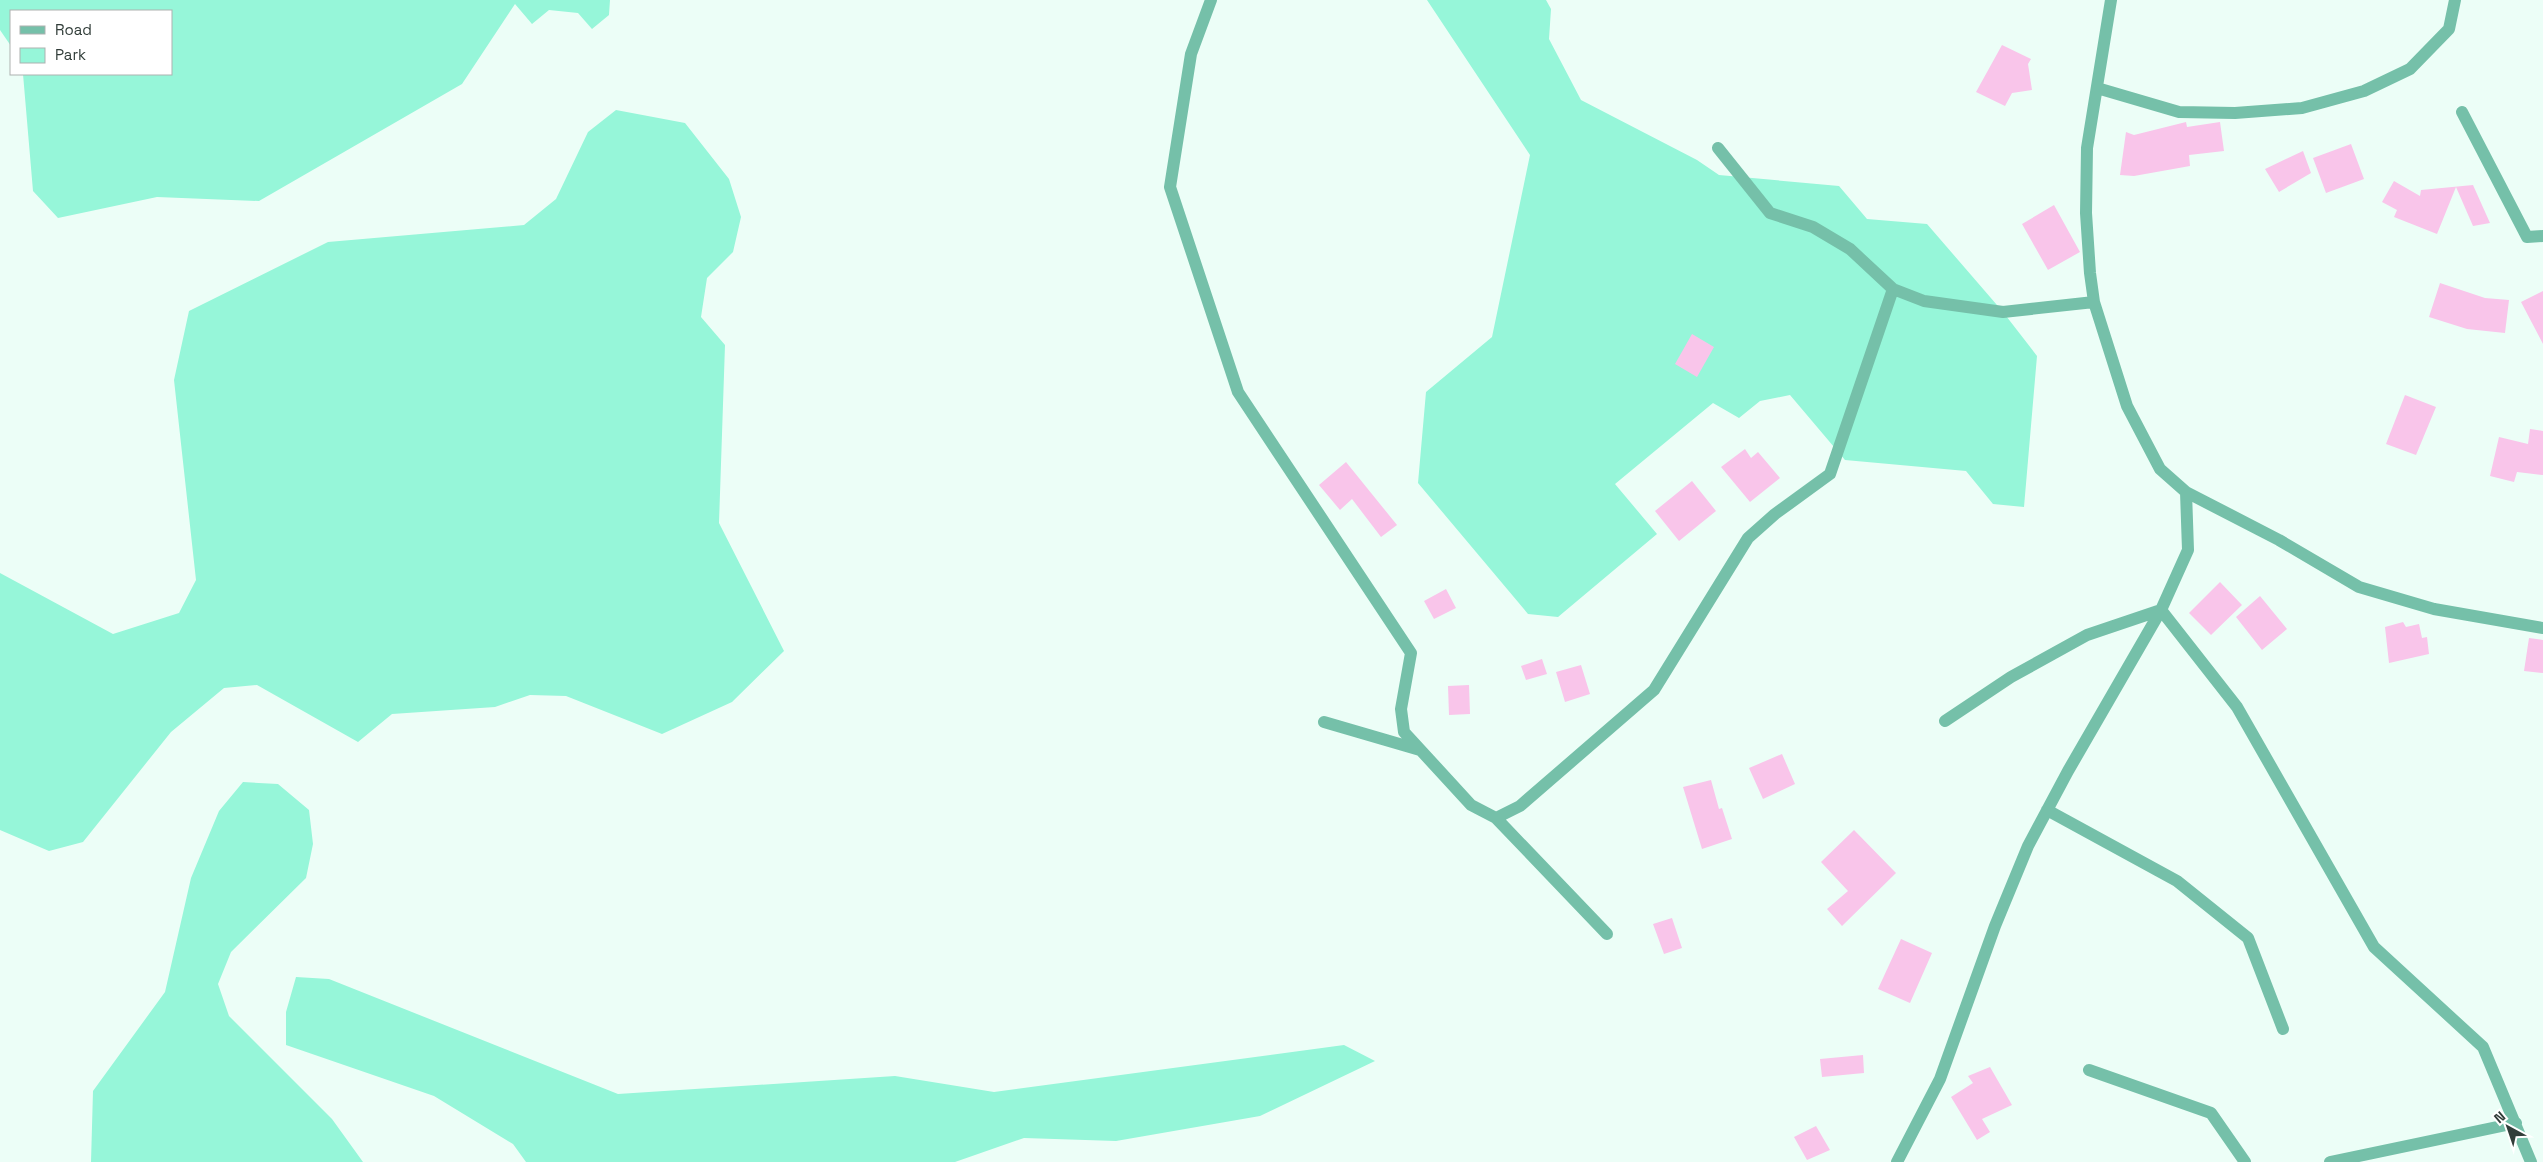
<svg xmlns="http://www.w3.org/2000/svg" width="2543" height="1162" font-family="'Space Grotesk',sans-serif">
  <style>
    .green { fill: #96f6d9 }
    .building { fill: #f9c5ea }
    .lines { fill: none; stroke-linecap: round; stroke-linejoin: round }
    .minor { stroke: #75c0a9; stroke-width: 12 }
  </style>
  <rect width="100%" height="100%" fill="#ecfef7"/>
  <!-- green -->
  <path class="green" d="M0,0H610L609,15L592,29L578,13L549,10L532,24L515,4L462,84L259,201L157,197L58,218L33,191L23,74H171V11H11V46L0,30Z
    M1427,0H1546L1551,9L1549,39L1581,100L1697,160L1719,175L1839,186L1867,219L1927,224L2003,312L2037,356L2024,507L1993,504L1966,471L1845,460L1790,395L1760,401L1739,418L1713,403L1615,484L1657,534L1558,617L1528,614L1418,483L1426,392L1492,337L1530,155Z
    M616,110L685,123L729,179L741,217L733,252L707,278L701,317L725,345L719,523L784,651L732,702L662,734L566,696L530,695L495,707L392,714L358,742L257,685L224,688L171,732L83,842L49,851L0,830V573L113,634L179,613L196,580L174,380L189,311L328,242L524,225L556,199L588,132Z
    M243,782L278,784L309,810L313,844L306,878L231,952L218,984L229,1016L332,1119L363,1162H91L93,1091L165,992L191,878L219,811Z
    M296,977L329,979L618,1094L895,1076L994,1092L1344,1045L1375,1061L1260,1116L1116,1141L1024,1138L955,1162H526L513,1144L434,1096L286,1045V1012Z"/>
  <!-- building -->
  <path class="building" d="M2002,45L2031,59L2028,64L2032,90L2012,93L2005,106L1976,92Z
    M2186,122L2187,127L2220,122L2224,151L2189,155L2190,166L2134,176L2120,175L2126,132L2134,135Z
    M2351,144L2364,179L2326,193L2313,158Z
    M2303,151L2311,173L2279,192L2265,169Z
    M2394,181L2420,196L2421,190L2473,185L2490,223L2473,226L2456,187L2437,234L2394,217L2397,210L2382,202Z
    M2054,205L2080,252L2048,270L2022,224Z
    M2440,283L2485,298L2509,300L2505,333L2467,329L2429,317Z
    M2543,291V344L2521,302Z
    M1692,334L1714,347L1697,377L1675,364Z
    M2405,395L2436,407L2416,455L2386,444Z
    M2530,429L2543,431V475L2517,472L2514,482L2490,476L2499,437L2528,444Z
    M1745,449L1751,458L1758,452L1780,478L1750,502L1721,467Z
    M1346,462L1397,525L1381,537L1352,499L1340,510L1319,485Z
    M1692,481L1716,511L1679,541L1655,511Z
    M2220,582L2242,605L2211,635L2189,613Z
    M1446,589L1456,608L1434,619L1424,601Z
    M2260,596L2287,629L2262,650L2236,617Z
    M2403,622L2406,627L2419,624L2422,638L2427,637L2429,654L2389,663L2385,627Z
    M2529,638L2543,640V673L2524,671Z
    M1542,659L1547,674L1526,680L1521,666Z
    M1581,665L1590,694L1565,702L1556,672Z
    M1469,685L1470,714L1449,715L1448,686Z
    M1782,754L1795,784L1763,799L1749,768Z
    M1711,780L1719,809L1722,808L1732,839L1702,849L1683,787Z
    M1854,830L1896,873L1842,926L1827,909L1848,891L1821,862Z
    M1672,918L1682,948L1664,954L1653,924Z
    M1901,939L1932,953L1910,1003L1878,989Z
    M1863,1055L1864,1073L1822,1077L1820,1059Z
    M1990,1067L2012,1105L1982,1119L1990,1132L1977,1140L1951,1097L1973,1083L1968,1076Z
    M1816,1126L1830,1150L1807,1160L1794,1137Z"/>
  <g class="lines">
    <!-- minor -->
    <path class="minor" d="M1211,0L1191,54L1170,187L1238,392L1411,653L1401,709L1404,732L1471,805L1496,818L1520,806L1654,690L1748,538L1775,514L1830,474L1893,289
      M2111,0L2087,148L2086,213L2090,273L2094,302L2127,406L2160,469L2186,492L2279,540L2359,587L2434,609L2543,628
      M2097,88L2179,112L2235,113L2302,108L2364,91L2410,69L2449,29L2455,0
      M2462,112L2527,237L2543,236
      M1718,148L1770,213L1813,227L1850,249L1893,289L1924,301L2003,312L2094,302
      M1945,721L2011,677L2087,635L2161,610L2237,707L2374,947L2483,1047L2531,1162
      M1324,722L1420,750
      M2047,810L2177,881L2248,938L2283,1029
      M1496,818L1607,934
      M2089,1070L2211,1113L2245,1162
      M1897,1162L1940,1079L1995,926L2028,846L2068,771L2161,610L2188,550L2186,492
      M2330,1162L2516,1123"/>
  </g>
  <!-- legend -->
  <rect x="10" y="10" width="162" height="65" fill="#ffffff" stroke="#adb1b0"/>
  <rect x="20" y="26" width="25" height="8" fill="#75c0a9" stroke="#adb1b0"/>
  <text x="55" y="35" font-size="15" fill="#313d39">Road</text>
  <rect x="20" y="48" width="25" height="15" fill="#96f6d9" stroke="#adb1b0"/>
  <text x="55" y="60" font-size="15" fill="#313d39">Park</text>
  <!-- north arrow -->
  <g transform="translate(2508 1127) rotate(320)" stroke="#ffffff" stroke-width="4" paint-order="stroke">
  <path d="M0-4L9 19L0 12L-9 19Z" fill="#313d39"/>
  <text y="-8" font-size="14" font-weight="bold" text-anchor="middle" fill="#313d39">N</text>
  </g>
</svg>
